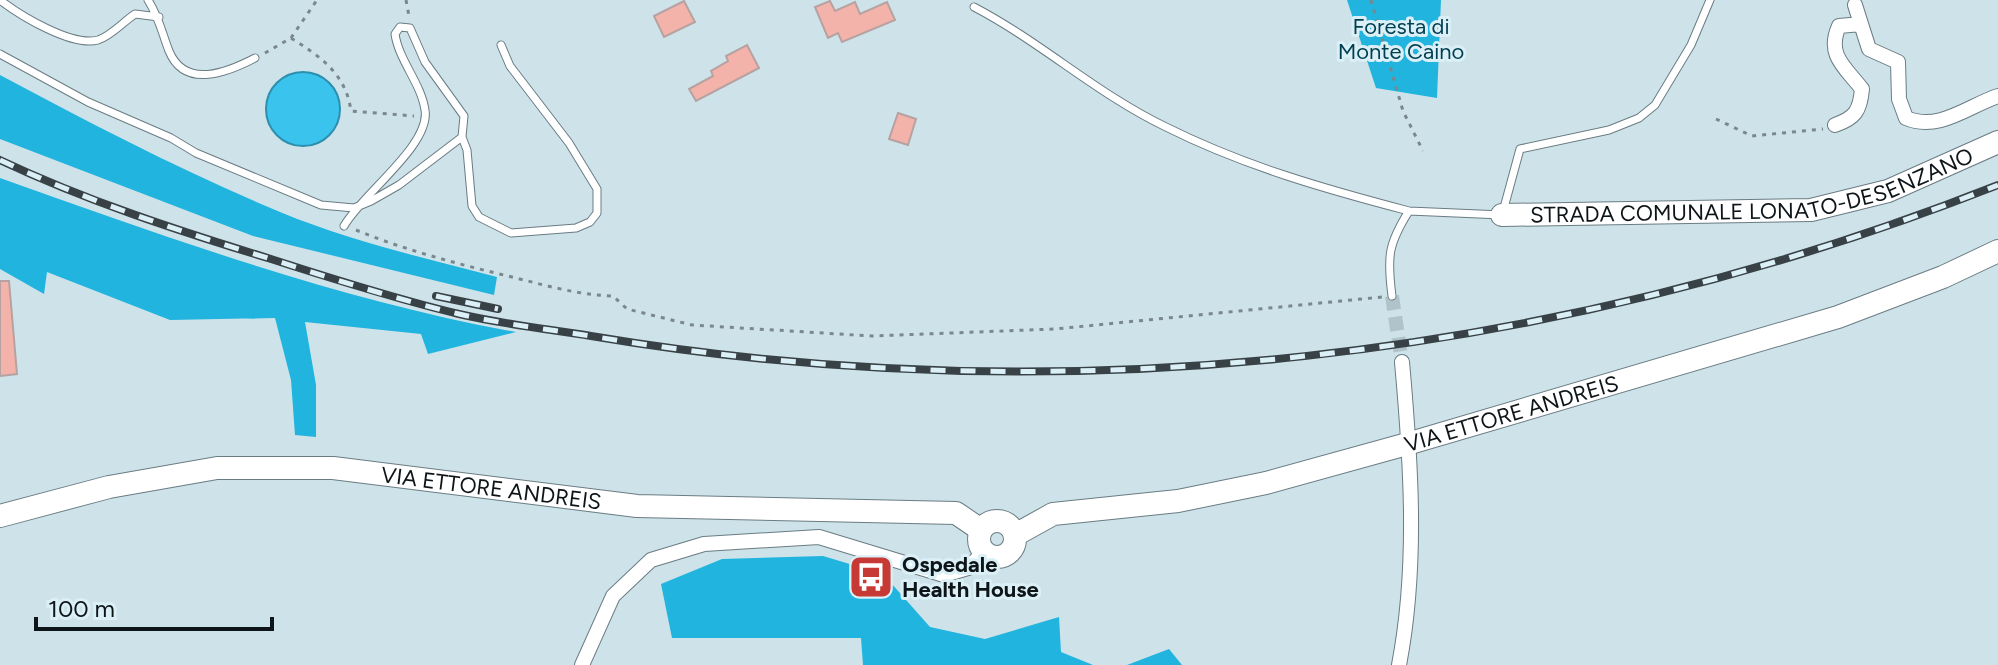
<svg xmlns="http://www.w3.org/2000/svg" width="1998" height="665" font-family="Figtree,sans-serif">
  <style>
    .forest { fill: #20b4de }
    .water { fill: #39c3ed; stroke: #2c8fad; stroke-width: 2 }
    .building { fill: #f3b2aa; stroke: #b6a2a0; stroke-width: 2 }
    .lines { fill: none; stroke-linecap: round; stroke-linejoin: round }
    .street-tunnel { stroke: #b1c3ca; stroke-width: 14; stroke-dasharray: 14 7; stroke-linecap: butt }
    .lane-casing { stroke: #6a7c83; stroke-width: 9 }
    .street-casing { stroke: #6a7c83; stroke-width: 16 }
    .secondary-casing { stroke: #6a7c83; stroke-width: 24 }
    .path { stroke: #7a888e; stroke-width: 3; stroke-dasharray: 4 6; stroke-linecap: butt }
    .lane { stroke: #fff; stroke-width: 7 }
    .street { stroke: #fff; stroke-width: 14 }
    .secondary { stroke: #fff; stroke-width: 22 }
    .rail-casing { stroke: #384246; stroke-width: 8 }
    .rail { stroke: #dbeff7; stroke-width: 5; stroke-dasharray: 15; stroke-linecap: butt }
    .labels { text-anchor: middle; stroke-width: 6; stroke-linejoin: round; paint-order: stroke }
    .park-label { font-size: 22px; fill: #003f50; stroke: #dbeff7 }
    .street-label { font-size: 22px; fill: #0e1518; stroke: #dbeff7 }
    .poi-label { font-size: 22px; font-weight: bold; fill: #0e1518; stroke: #dbeff7; text-anchor: start }
  </style>
  <rect width="100%" height="100%" fill="#cee2ea"/>
  <!-- forest -->
  <path class="forest" d="M1347,0H1441L1437,98L1376,88Z
    M0,75C92,124 184,172 280,212C350,241 424,258 497,277L494,295L253,236L0,139Z
    M0,178C169,238 339,300 516,332L428,354L421,334L305,322L316,385V437L295,435L291,380L275,318L170,320L47,272L44,294L0,269Z
    M823,556L883,574L930,627L985,639L1059,617L1061,652L1093,665H863L861,638H672L661,584L722,559Z
    M1169,649L1182,665H1127Z"/>
  <!-- water -->
  <path class="water" d="M266 109a37 37 0 1 1 74 0a37 37 0 1 1-74 0Z"/>
  <!-- building -->
  <path class="building" d="M684,1L695,22L664,37L654,16Z
    M830,1L835,11L855,2L860,14L887,2L895,20L842,42L838,33L828,38L815,7Z
    M747,45L759,68L696,101L689,89L713,76L711,71L728,61L726,56Z
    M898,113L916,119L908,145L889,139Z
    M0,281H9L17,374L0,376Z"/>
  <g class="lines">
    <!-- street-tunnel -->
    <path class="street-tunnel" d="M1392,296L1402,362"/>
    <!-- lane casing -->
    <g class="lane-casing">
      <path id="lane" d="M0,0C21,16 72,47 98,40C111,36 123,22 135,14L159,17
        M148,0C159,17 162,33 169,51C185,90 228,72 255,58
        M974,7C1041,42 1097,94 1166,127C1244,166 1325,189 1409,211
        M0,54L88,102L171,138L196,153L321,205L354,208L371,201L399,185L462,137
        M344,226C361,195 431,145 425,110C421,83 399,61 395,34L400,27L410,28L425,62L464,116L462,137L467,150L472,206L479,217L511,233L576,228L590,222L597,213V189L569,143L510,66L501,45
        M1392,296C1387,257 1388,244 1409,211L1502,215L1520,149L1609,130L1639,118L1655,105L1691,45L1710,0"/>
    </g>
    <!-- street casing -->
    <g class="street-casing">
      <path id="street" d="M1855,5L1869,49L1898,62L1899,99L1906,118C1939,132 1968,106 1998,96
        M1835,125C1855,118 1860,111 1862,89C1845,67 1826,55 1839,26L1861,24
        M582,665L613,596L651,560L704,544L819,537L944,575L968,568L984,552
        M1399,665C1418,566 1411,462 1402,362"/>
    </g>
    <!-- secondary casing -->
    <g class="secondary-casing">
      <g id="secondary">
        <path id="s1" d="M1502,215L1811,210L1888,191L1998,142"/>
        <path id="s2" d="M0,516L109,487L217,468H333L637,506L956,513L981,530"/>
        <circle cx="997" cy="539" r="18"/>
        <path id="s3" d="M1015,535L1053,514L1178,501L1266,483L1407,444L1838,317L1943,277L1998,251"/>
      </g>
    </g>
    <!-- path -->
    <path class="path" d="M406,0L409,16
      M1371,0L1403,111L1423,151
      M291,38C321,57 346,74 351,111L414,116
      M265,53L291,38L317,0
      M1716,119L1752,136L1823,129
      M356,230C407,251 462,265 516,278C548,286 579,295 613,296L627,309L692,325L872,336L1055,329L1382,297"/>
    <!-- lane -->
    <use href="#lane" class="lane"/>
    <!-- street -->
    <use href="#street" class="street"/>
    <!-- secondary -->
    <use href="#secondary" class="secondary"/>
    <!-- rail casing -->
    <g class="rail-casing">
      <path id="rail" d="M0,160C87,201 179,231 271,259C333,279 396,299 459,314C502,324 547,329 591,336C1064,415 1552,361 1998,185
        M436,296L498,309"/>
    </g>
    <!-- rail -->
    <use href="#rail" class="rail"/>
  </g>
  <!-- icons -->
  <defs>
    <g id="bus-square" transform="scale(2.3)"><rect x="-9" y="-9" width="18" height="18" rx="4" fill="#c73934" stroke="#dbeff7"/><path d="M-5-6H5V4H4V6H2V4H-2V6H-4V4H-5ZM-3.5-4V0h7V-4ZM-3.5 1.2v1.5H-2V1.2ZM2 1.2v1.5H3.5V1.2Z" fill="#fff"/></g>
  </defs>
  <g fill-rule="evenodd">
    <use href="#bus-square" x="871" y="577"/>
  </g>
  <g class="labels">
    <!-- park labels -->
    <g class="park-label">
      <text x="1401" y="34">Foresta di<tspan x="1401" dy="25">Monte Caino</tspan></text>
    </g>
    <!-- street labels -->
    <g class="street-label">
      <text dy="8" stroke="none"><textPath href="#s1" startOffset="254">STRADA COMUNALE LONATO-DESENZANO</textPath></text>
      <text dy="8" stroke="none"><textPath href="#s3" startOffset="514">VIA ETTORE ANDREIS</textPath></text>
      <text dy="8" stroke="none"><textPath href="#s2" startOffset="498">VIA ETTORE ANDREIS</textPath></text>
    </g>
    <!-- poi labels -->
    <g class="poi-label">
      <text x="902" y="572">Ospedale<tspan x="902" dy="25">Health House</tspan></text>
    </g>
  </g>
  <!-- scale -->
  <path d="M36 617v12h236v-12" fill="none" stroke="#0e1518" stroke-width="4"/>
  <text x="48" y="617" font-size="24" fill="#0e1518" stroke="#dbeff7" stroke-width="6" paint-order="stroke">100 m</text>
</svg>
